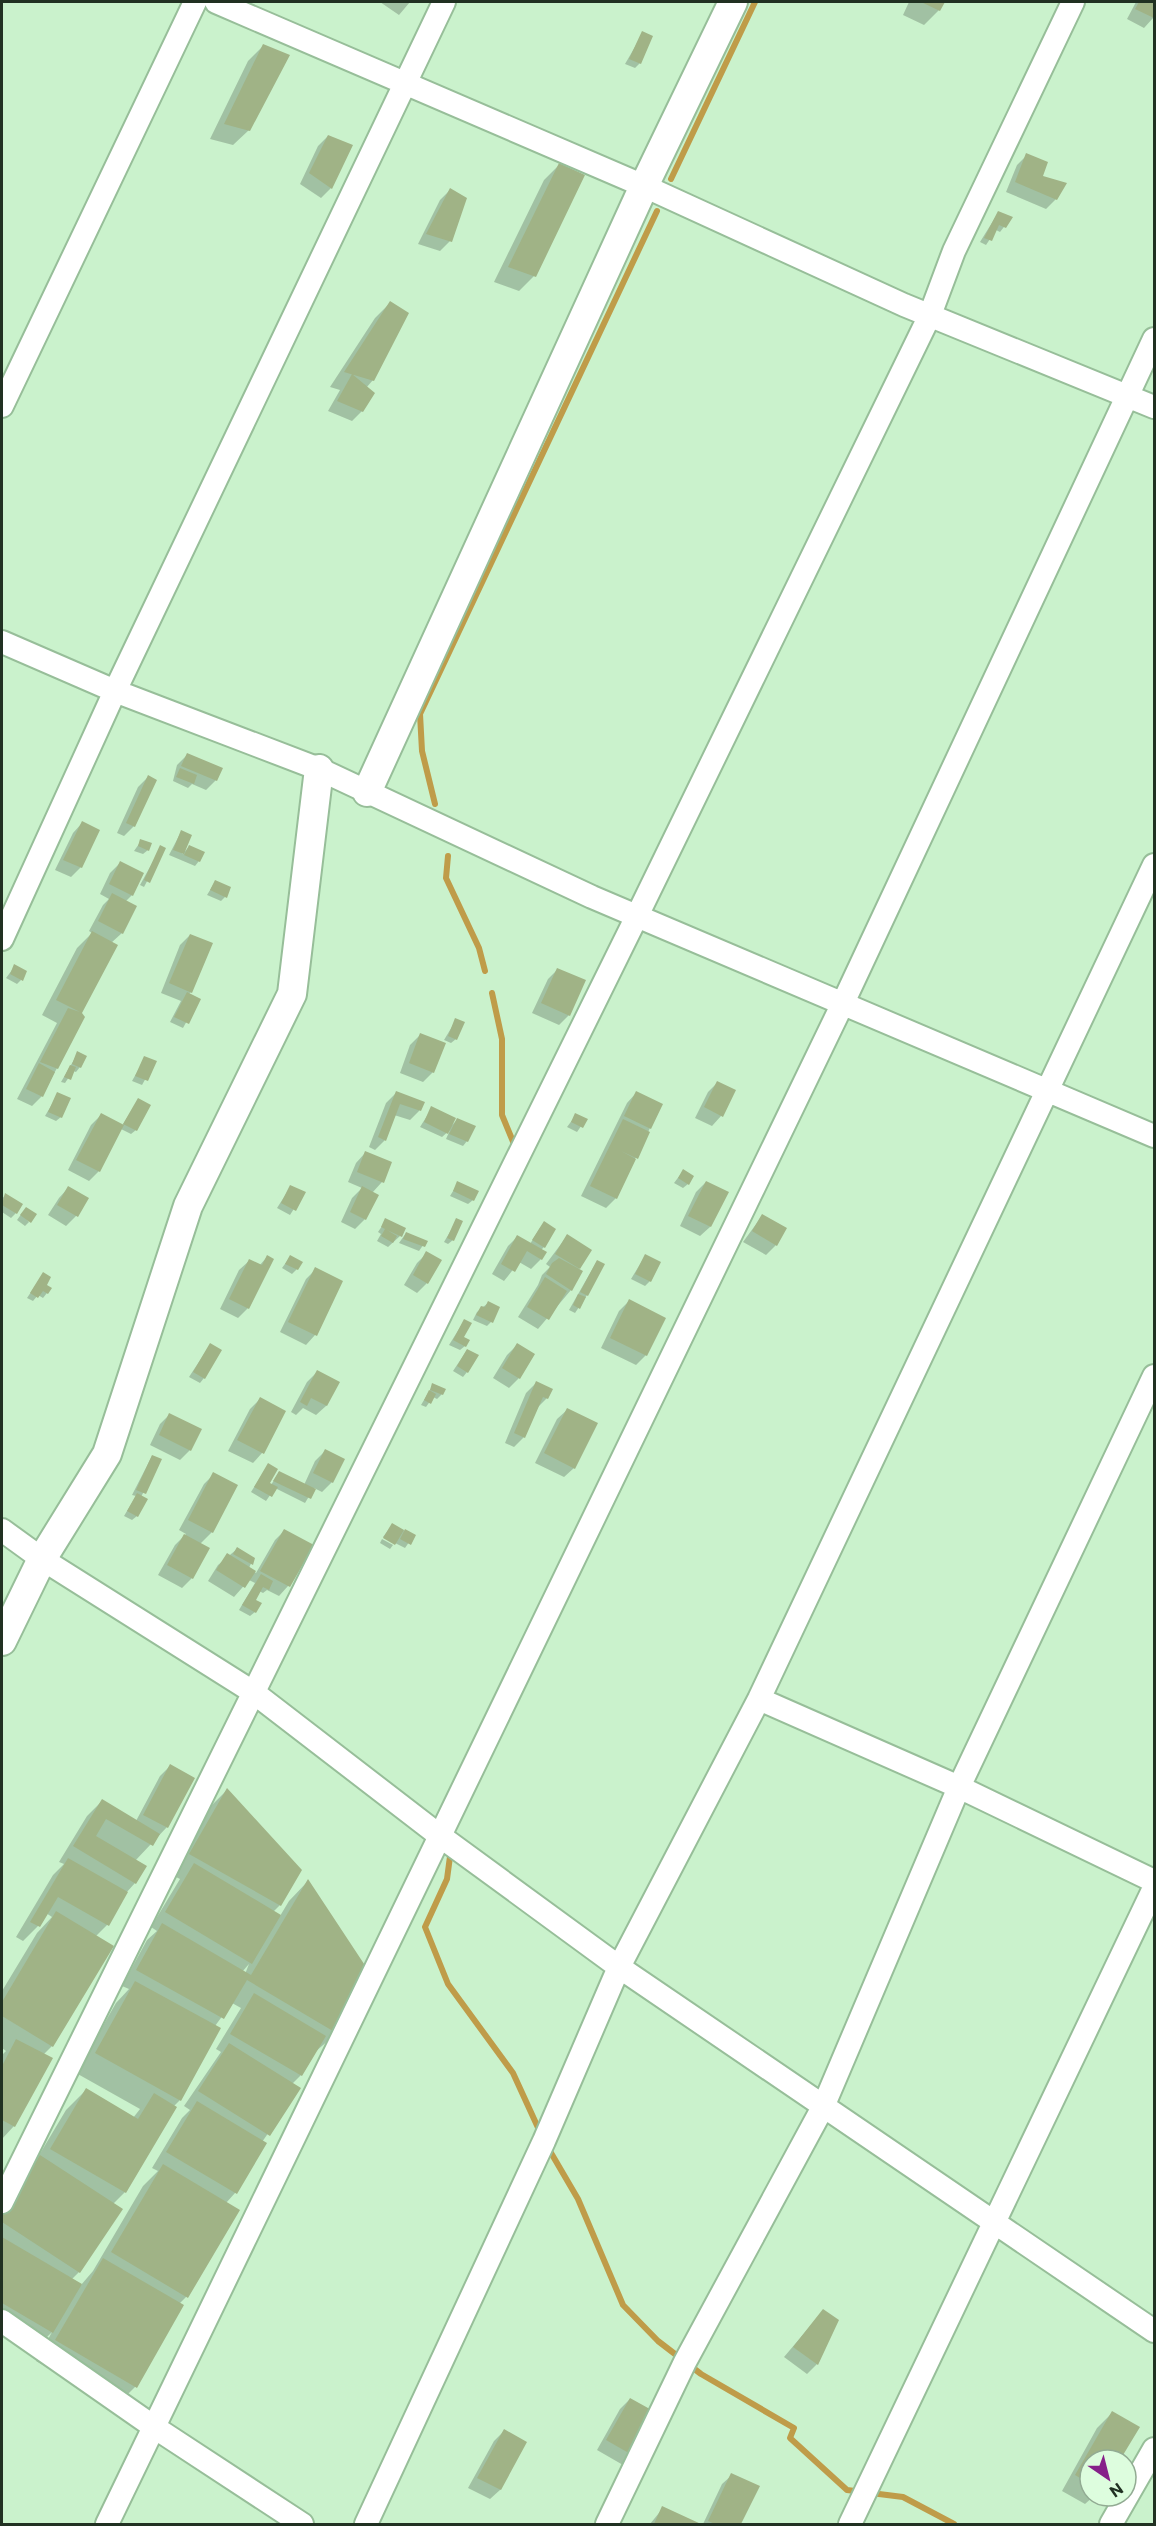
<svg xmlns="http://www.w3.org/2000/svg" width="1156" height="2526" font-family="Commissioner,sans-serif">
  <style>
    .shadow { fill: #0003; fill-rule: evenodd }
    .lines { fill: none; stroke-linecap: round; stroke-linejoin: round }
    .stream { stroke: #bf9c49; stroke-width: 6 }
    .building { fill: #a0b386 }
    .minor-casing { stroke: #97be99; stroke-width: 26 }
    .tertiary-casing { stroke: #97be99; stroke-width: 32 }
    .minor { stroke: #fff; stroke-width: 22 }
    .tertiary { stroke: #fff; stroke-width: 28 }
  </style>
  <rect width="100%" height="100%" fill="#caf2cc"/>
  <!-- shadow -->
  <path class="shadow" d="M380,2H410L399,15Z
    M909,2H943L939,10L924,25L903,15Z
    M1136,2H1154V17L1144,28L1127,19Z
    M643,33L640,63L635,68L625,64Z
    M263,46L249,130L233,145L210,139L248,61Z
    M328,136L331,188L321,198L300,184L318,146Z
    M1027,155L1056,199L1046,209L1006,192L1017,165Z
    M559,165L534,276L519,291L494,282L544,180Z
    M450,190V241L440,251L418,244L440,200Z
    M998,213L1011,218L1000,232L996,230L986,245L980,242Z
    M390,303L373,380L366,388L362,411L352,421L328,411L340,390L330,387L375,318Z
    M187,755L216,780L206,790L192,784L188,788L173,781L177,765Z
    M148,777L134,826L124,836L117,833L138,787Z
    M82,823L81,867L71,877L55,870L73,833Z
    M181,832L190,836L182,854L189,847L199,861L195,866L169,855Z
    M141,841L148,850L143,854L134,851Z
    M161,847L164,849L144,887L140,885Z
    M120,863L132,895L125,902L122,933L111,943L57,1068L42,1096L32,1106L17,1099L57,1023L42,1015L77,948L92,933L89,931L103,905L109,899L100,894L110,873Z
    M215,882L225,897L221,901L207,895Z
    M190,935L191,992L189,994L199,999L183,1028L170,1022L181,1001L161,993L180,945Z
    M15,966L21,980L17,984L6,978Z
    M558,969L569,1015L559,1025L532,1013L548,979Z
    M456,1020V1039L451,1043L444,1040Z
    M420,1035L433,1072L423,1082L400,1073L410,1045Z
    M78,1053L80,1067L76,1072L73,1071L65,1083L61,1082Z
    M145,1058L155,1062L142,1085L132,1081Z
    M718,1082L721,1116L712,1126L695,1118L708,1092Z
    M396,1093L423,1103L419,1111L410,1120L394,1115L385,1140L375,1150L369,1147L386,1103Z
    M636,1093L650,1128L616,1198L606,1208L581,1196L627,1103Z
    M58,1094L61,1117L56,1121L45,1116Z
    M138,1100L136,1130L131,1134L121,1129L99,1171L89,1181L68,1170L91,1125L101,1115L122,1126Z
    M432,1108L450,1127L457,1120L467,1141L463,1146L446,1139L450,1130L442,1137L420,1127Z
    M576,1115L586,1119L577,1132L567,1127Z
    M365,1153L390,1163L382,1182L372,1193L365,1219L355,1229L341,1222L352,1198L362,1188L348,1182L356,1163Z
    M683,1171L688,1184L683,1188L674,1183Z
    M706,1182L710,1227L700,1236L680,1226L696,1192Z
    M458,1183L473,1200L468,1204L450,1196Z
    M291,1186L304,1193L290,1215L277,1208Z
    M68,1188L87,1198L76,1216L66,1226L48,1215L59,1198Z
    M5,1195L16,1213L11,1218L2,1212V1199Z
    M22,1213L29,1222L25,1226L17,1220Z
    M762,1216L776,1245L766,1255L743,1242Z
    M386,1220L400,1236L388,1247L377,1241L381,1234L378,1232Z
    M457,1220L453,1240L448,1244L444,1242Z
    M540,1228L544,1247L541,1250V1259L531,1269L519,1262L504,1281L492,1274L508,1246L517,1237L530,1244Z
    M406,1233L426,1241L419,1251L399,1243Z
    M567,1236L590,1250L578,1270L571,1290L538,1329L518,1317L538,1285L542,1275L550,1267L546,1264Z
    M427,1253V1283L417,1293L404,1285L417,1263Z
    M645,1256L650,1281L645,1286L631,1279Z
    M267,1257L248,1308L238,1318L220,1309L239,1270L249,1261L259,1266Z
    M290,1257L297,1269L292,1274L282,1268Z
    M597,1261L587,1295L575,1313L569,1310Z
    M316,1269L315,1335L306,1345L280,1332L306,1279Z
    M43,1274L47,1293L43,1298L38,1295L33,1301L27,1298Z
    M629,1301L646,1355L636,1365L601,1348L619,1311Z
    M488,1303L491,1322L487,1326L473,1320L477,1312Z
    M464,1321L462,1338L465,1346L460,1350L449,1345Z
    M210,1345L204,1378L200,1383L189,1377Z
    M517,1345L519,1378L509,1388L493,1378L507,1355Z
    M467,1350V1372L463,1377L453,1371Z
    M317,1372L338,1383L326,1406L316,1415L303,1408L296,1415L291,1412L307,1382Z
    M536,1383L547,1398L537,1408L524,1437L514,1447L505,1443L526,1393Z
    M433,1385L442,1394L437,1399L433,1397L426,1407L421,1405Z
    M260,1399L262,1453L253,1463L228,1451L250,1409Z
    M567,1410L574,1468L564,1477L535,1463L557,1419Z
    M170,1414L190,1450L180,1460L150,1445L160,1424Z
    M325,1451L332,1482L322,1492L314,1488L305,1503L275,1488L266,1501L251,1492L268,1465V1483L271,1485L279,1472L304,1485L315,1461Z
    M152,1456L160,1460L141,1497L137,1516L132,1520L124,1516L136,1496L132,1495Z
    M214,1474L212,1532L200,1544L192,1578L182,1588L158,1575L175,1545L186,1534L179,1530L204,1484Z
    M392,1525L414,1535L405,1548L383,1537Z
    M284,1531L311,1546L288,1586L279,1596L267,1590L263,1593L259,1591L254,1600L255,1612L250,1616L239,1610L255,1583L249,1580L234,1597L208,1581L218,1565L237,1549L253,1559L249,1568L256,1573L275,1540Z
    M382,1539L393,1545L390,1549L380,1543Z
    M170,1766L167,1827L135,1861V1883L126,1893L107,1925L96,1936L112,1946L52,2046L43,2055L14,2126L2,2139V2055L6,2051L2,2048V1991L37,1933L52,1917L46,1913L38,1926L23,1941L16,1937L53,1875L64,1864L59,1862L87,1816L102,1801L136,1821L160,1776Z
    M227,1790L280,1905L273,1912L280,1916L289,1901L308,1881L337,2033L315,2052L301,2075L292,2084L299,2089L262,2142L265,2144L235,2193L226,2203L186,2297L179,2304L135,2387L115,2407L36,2361L52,2332L37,2347L2,2327V2206L20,2177L35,2162L66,2110L86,2090L133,2118L140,2109L76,2073L116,2003L129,1989L122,1986L147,1940L157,1931L151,1927L180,1879L170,1874L207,1810ZM249,1964L245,1974L242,1972ZM232,2003L241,2008L216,2049L221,2052L184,2106L190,2110L182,2118L152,2168L158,2171L143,2186L93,2271L81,2285L72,2279L79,2272L113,2204L125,2192L175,2108L173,2107L180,2100L215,2026Z
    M823,2311L817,2364L807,2374L784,2357Z
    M630,2399L632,2455L623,2465L597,2450L620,2409Z
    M1112,2413L1118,2460H1090V2496H1094L1085,2504L1062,2491L1097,2428Z
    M504,2431L525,2442L500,2490L490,2499L468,2488L494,2441Z
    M732,2475L758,2487L739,2524H703L722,2484Z
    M663,2508L697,2524H650Z"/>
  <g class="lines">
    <!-- stream -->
    <path class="stream" d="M671,179L755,2
      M435,804L422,751L420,714L657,211
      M448,856L446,878L479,948L485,971
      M492,993L502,1039V1115L514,1144
      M451,1849L447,1879L425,1927L448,1984L513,2073L540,2132
      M547,2146L578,2199L623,2305L658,2341L701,2374L794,2428L790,2438L847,2490L903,2497L954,2524"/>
  </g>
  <!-- building -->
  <path class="building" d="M921,2H945L940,11Z
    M1139,2H1154V18L1135,9Z
    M642,31L653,36L641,64L629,59Z
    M263,44L290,55L250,131L224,124Z
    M328,135L353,145L332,189L309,173Z
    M1026,153L1048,162L1043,176L1067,183L1057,200L1015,182Z
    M559,163L585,175L536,277L508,267Z
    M450,188L467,198L452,242L426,234Z
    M998,211L1013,217L1006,228L999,225L992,241L984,238Z
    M390,301L409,313L374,381L344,372Z
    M352,374L375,393L363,412L337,401Z
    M187,753L223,768L217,781L181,766Z
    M180,768L197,775L194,784L176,777Z
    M148,775L157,780L135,827L126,823Z
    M82,821L100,830L82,868L63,860Z
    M181,830L192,835L184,854L173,850Z
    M140,839L152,843L149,851L138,846Z
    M160,845L166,848L150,883L144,880Z
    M189,845L205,852L200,862L184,855Z
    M120,861L144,873L133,896L109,884Z
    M215,880L231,887L227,898L210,890Z
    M112,893L137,906L123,934L98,921Z
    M92,931L118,945L82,1013L85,1017L58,1069L40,1062L68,1008L80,1012L56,1000Z
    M190,934L213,943L192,993L169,983Z
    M14,964L27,971L23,981L10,974Z
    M557,968L586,980L570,1016L541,1003Z
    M187,992L201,999L189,1024L174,1017Z
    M455,1018L465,1022L457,1040L448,1036Z
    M420,1033L446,1043L434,1073L409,1063Z
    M77,1051L87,1056L81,1068L72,1064Z
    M144,1056L157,1061L148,1081L135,1076Z
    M39,1063L55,1072L43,1097L26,1089Z
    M70,1065L76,1067L71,1080L64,1077Z
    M717,1081L736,1090L723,1117L704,1107Z
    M396,1091L425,1102L421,1111L400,1104L386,1141L378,1137Z
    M636,1091L663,1104L651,1129L624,1116Z
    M57,1092L71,1098L62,1118L48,1112Z
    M138,1098L151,1105L137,1131L123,1124Z
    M431,1106L456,1118L448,1134L424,1122Z
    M101,1113L124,1125L100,1172L76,1160Z
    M575,1113L588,1119L583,1128L571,1122Z
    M457,1118L476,1126L468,1142L449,1134Z
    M623,1119L650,1132L638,1159L621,1151L636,1159L617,1199L590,1186Z
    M365,1151L392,1162L384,1183L357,1172Z
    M683,1169L694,1176L689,1185L678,1178Z
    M457,1181L479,1191L474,1201L453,1191Z
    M706,1181L729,1192L711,1227L688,1216Z
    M290,1185L306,1192L296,1211L281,1203Z
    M68,1186L89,1198L78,1217L57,1205Z
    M362,1186L379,1195L366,1220L350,1212Z
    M5,1193L23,1204L17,1214L2,1205Z
    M26,1207L37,1214L31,1223L20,1215Z
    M762,1214L787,1228L777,1246L752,1231Z
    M385,1218L406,1228L402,1237L387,1230L397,1236L393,1243L381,1236L385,1229L381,1227Z
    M456,1218L463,1221L454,1241L447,1238Z
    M544,1221L556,1229L545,1248L532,1240Z
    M406,1232L428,1241L425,1247L403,1239Z
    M567,1234L592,1250L580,1269L555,1254Z
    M517,1235L547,1252L542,1260L527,1251L515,1272L501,1264Z
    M426,1251L442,1260L428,1284L413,1275Z
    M645,1254L661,1262L651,1282L635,1274Z
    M267,1255L274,1259L249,1309L229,1299L249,1259L262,1265Z
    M290,1255L303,1262L298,1270L285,1264Z
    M559,1258L583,1271L572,1291L546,1274L552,1263Z
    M597,1260L605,1264L588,1296L580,1292Z
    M315,1267L343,1281L317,1336L288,1322Z
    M43,1272L51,1277L47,1285L52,1288L48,1294L43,1291L38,1298L30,1293Z
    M545,1277L567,1291L549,1320L527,1307Z
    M578,1294L586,1297L580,1309L573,1305Z
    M629,1299L666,1318L647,1356L610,1338Z
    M488,1301L500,1307L493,1323L476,1315L481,1306L485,1307Z
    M464,1319L472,1323L464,1337L470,1340L466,1347L453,1340Z
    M210,1343L222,1350L205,1379L193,1372Z
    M517,1343L535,1354L520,1379L502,1368Z
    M467,1349L479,1355L468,1373L457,1366Z
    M317,1370L340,1382L327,1406L311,1398L307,1406L300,1402Z
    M536,1381L553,1389L548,1399L543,1397L525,1438L514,1433Z
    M432,1383L446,1389L443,1395L430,1390Z
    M429,1390L436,1394L431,1404L424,1400Z
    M260,1397L286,1411L264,1454L237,1440Z
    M567,1408L598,1423L575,1469L544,1453Z
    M169,1413L202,1429L191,1451L159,1435Z
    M325,1449L345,1459L333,1483L313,1473Z
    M152,1455L162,1459L146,1494L136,1490Z
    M268,1463L278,1469L270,1483L278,1487L272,1497L254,1487Z
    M279,1471L316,1489L311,1499L273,1481Z
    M213,1472L238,1485L213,1533L188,1520Z
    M137,1493L148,1499L138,1517L127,1511Z
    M392,1523L404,1530L395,1545L383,1538Z
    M284,1529L314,1545L290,1587L260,1571Z
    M405,1529L416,1535L411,1545L400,1539Z
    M184,1534L210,1548L193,1579L167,1565Z
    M237,1547L255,1558L253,1565L233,1554Z
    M227,1553L256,1571L245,1588L216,1570Z
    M261,1574L273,1581L269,1590L263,1587L256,1600L262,1603L256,1613L242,1605Z
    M170,1764L195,1778L168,1828L143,1815Z
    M227,1788L302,1870L281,1906L189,1854Z
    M102,1799L160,1834L153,1846L106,1819L96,1836L147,1866L136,1884L73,1846Z
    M68,1858L128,1892L109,1926L58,1897L40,1927L30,1922Z
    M194,1863L281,1915L252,1964L165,1912Z
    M308,1879L372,1976L338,2034L247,1980L224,2019L136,1970L162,1923L251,1975Z
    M56,1911L114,1946L53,2047L2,2016V2002Z
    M135,1981L221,2028L181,2101L95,2053Z
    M254,1993L326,2036L302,2076L230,2034Z
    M16,2039L53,2058L15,2127L2,2120V2066Z
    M229,2043L301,2088L270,2136L198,2091Z
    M86,2088L138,2119L154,2093L177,2107L126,2193L50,2149Z
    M197,2101L267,2143L237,2194L166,2152Z
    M40,2155L123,2209L80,2273L2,2222V2214Z
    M163,2164L240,2210L188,2298L111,2252Z
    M2,2237L82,2284L53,2333L2,2303Z
    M103,2258L184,2305L137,2388L55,2340Z
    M823,2309L839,2320L818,2365L793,2347Z
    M630,2398L657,2413L634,2456L606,2440Z
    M1112,2411L1140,2427L1120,2460H1090V2484L1075,2475Z
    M504,2429L527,2442L501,2490L477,2478Z
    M731,2473L760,2486L741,2524H715L708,2521Z
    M662,2506L701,2524H654Z"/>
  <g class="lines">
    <!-- minor casing -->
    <g class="minor-casing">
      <path id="minor" d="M216,2L644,186L904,305L1154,407
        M2,406L195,2
        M2,642L115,691L319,769L592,897L1154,1136
        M2,939L115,691L444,2
        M2,1530L42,1559L253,1692L440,1836L619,1967L1154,2331
        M759,1699L959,1787L1154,1881
        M2,2202L637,916L930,315L954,251L1073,2
        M2,2321L154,2427L302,2524
        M107,2524L843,1003L1154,339
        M366,2524L544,2141L619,1967L759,1699L1154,865
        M607,2524L685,2362L823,2107L959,1787L1154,1376
        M850,2524L1154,1888
        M1111,2524L1154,2449"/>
    </g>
    <!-- tertiary casing -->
    <g class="tertiary-casing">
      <path id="tertiary" d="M367,792L644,186L733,2
        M2,1641L42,1559L107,1454L188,1206L292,994L319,769"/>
    </g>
    <!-- minor -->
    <use href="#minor" class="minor"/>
    <!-- tertiary -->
    <use href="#tertiary" class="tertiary"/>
  </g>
  <!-- border -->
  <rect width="1156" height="2526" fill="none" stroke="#213122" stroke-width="6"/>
  <!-- north arrow -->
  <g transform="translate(1108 2478) rotate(145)"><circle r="28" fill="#ddfdde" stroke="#92ab93" stroke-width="1.5"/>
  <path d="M0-4.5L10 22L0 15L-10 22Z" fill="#862189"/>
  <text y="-9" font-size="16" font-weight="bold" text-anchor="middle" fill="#213122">N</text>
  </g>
</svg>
